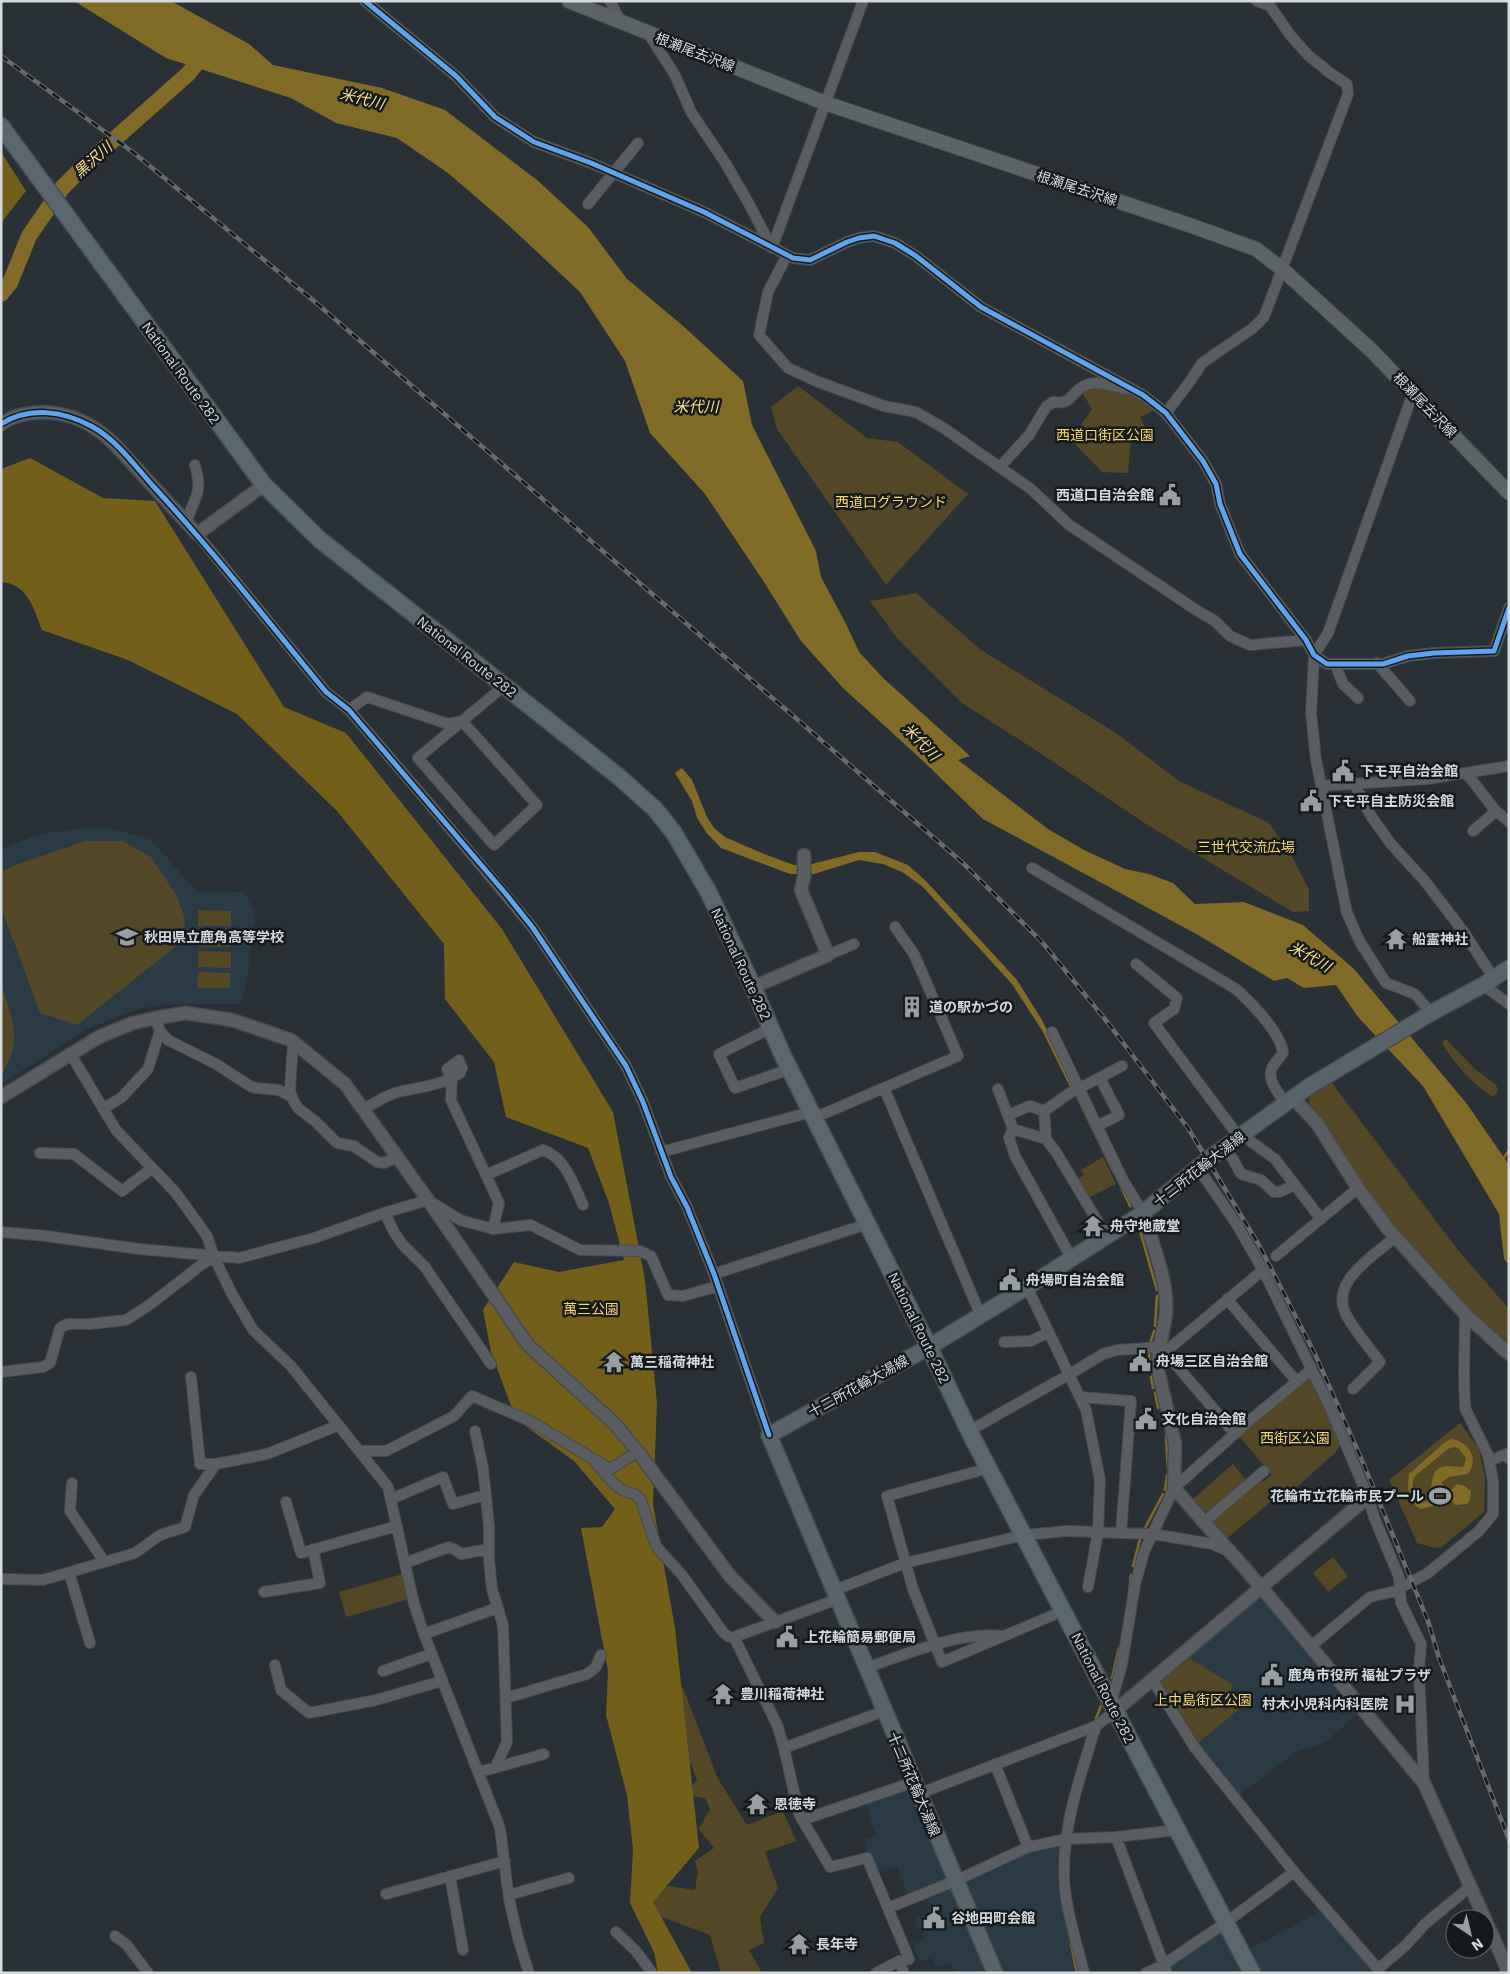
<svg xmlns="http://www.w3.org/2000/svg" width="1510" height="1974" font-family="'IBM Plex Sans','Noto Sans JP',sans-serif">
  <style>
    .built { fill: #2a3b46 }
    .green { fill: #534726 }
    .forest { fill: #735f19 }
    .water { fill: #816b26; fill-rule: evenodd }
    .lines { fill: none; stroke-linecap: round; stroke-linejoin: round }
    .stream { stroke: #816b26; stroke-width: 2.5 }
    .river { stroke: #816b26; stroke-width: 16 }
    .minor-tunnel { stroke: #434a4f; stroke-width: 10; stroke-dasharray: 10 5; stroke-linecap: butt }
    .minor-casing { stroke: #464c4f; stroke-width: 12 }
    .tertiary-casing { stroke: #464c4f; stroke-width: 15 }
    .secondary-casing { stroke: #464c4f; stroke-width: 16 }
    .primary-casing { stroke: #464c4f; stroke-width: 18 }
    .trunk-casing { stroke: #464c4f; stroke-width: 19 }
    .minor { stroke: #5a5e62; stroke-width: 10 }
    .tertiary { stroke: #5a5e62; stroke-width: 12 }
    .secondary { stroke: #5c6468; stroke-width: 14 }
    .primary { stroke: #59636a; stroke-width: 15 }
    .trunk { stroke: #5a676e; stroke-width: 16 }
    .rail-casing { stroke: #666b6e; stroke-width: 4.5 }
    .rail { stroke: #14191c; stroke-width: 2.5; stroke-dasharray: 8; stroke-linecap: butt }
    .cycleway-casing { stroke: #14191c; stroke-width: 8 }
    .cycleway { stroke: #60a3ed; stroke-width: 5 }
    .labels { text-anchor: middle; stroke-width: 5; stroke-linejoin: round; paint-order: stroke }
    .street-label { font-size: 14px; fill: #d2dade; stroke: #14191c }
    .park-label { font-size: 14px; fill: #fad66f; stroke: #14191c }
    .poi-label { font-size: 14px; font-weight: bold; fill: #d2dade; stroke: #14191c; text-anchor: start }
    .water-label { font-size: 15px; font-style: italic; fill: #fce091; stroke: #14191c }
  </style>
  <rect width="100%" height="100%" fill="#2a3136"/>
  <!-- built -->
  <path class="built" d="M106,827L151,840L197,891L244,892L255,911L247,981L240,1004H167L137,1009L89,1028L1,1084V849L36,835L68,830Z
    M1262,1588L1362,1709L1326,1742L1294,1753L1236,1798L1197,1744L1244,1705L1231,1691L1232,1684L1189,1658Z
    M914,1782L955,1881L1028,1847L1066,1839L1063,1873L1084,1973H955L951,1963L936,1968L932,1957L920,1962L913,1944L925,1940L922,1932L933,1927L931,1925L918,1929L915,1919L929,1914L928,1911L931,1909L925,1893L909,1898L897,1867L876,1874L863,1840L876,1835L868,1815L871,1814L865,1799Z
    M1322,1910L1376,1973H1146L1225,1923L1242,1953Z"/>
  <!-- green -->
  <path class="green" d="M1099,384L1140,397L1155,410L1140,417L1147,431L1131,439L1128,473L1102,472L1074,443V435L1092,409L1081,391Z
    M798,386L867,438L898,442L968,494L886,585L777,429L771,407Z
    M916,593L981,650L1116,733L1179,781L1269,823L1291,855L1309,889V911L1293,912L1149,826L1034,749L962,703L897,638L870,601Z
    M86,841H123L151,857L177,896L185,919L184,940L77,1025L40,1013L1,907V872L15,865Z
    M198,910L231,911V926H198Z
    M199,931L232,932V947H199Z
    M198,951L231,952V968L198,967Z
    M198,972L230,973V988H197Z
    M1,985C13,1018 23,1043 1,1075Z
    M1446,1039L1475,1069L1496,1085L1498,1090L1494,1097C1480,1092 1448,1057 1442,1042Z
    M1332,1083L1457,1249L1509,1309V1348C1465,1305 1418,1261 1381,1211C1356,1176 1335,1138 1309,1103L1310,1095Z
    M1103,1157L1116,1184L1088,1198L1078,1179L1084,1175L1081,1170Z
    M1310,1373L1341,1443L1336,1452L1289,1494L1285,1490L1225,1540L1213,1527L1214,1519L1259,1481H1264L1272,1475L1239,1436Z
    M1460,1423L1479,1449L1485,1478L1484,1512L1442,1547L1435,1548L1417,1543L1389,1480Z
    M1233,1464L1247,1481L1210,1511H1202L1192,1500Z
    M1333,1557L1348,1576L1328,1592L1313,1573Z
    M403,1574L410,1599L346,1617L339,1592Z
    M1189,1658L1232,1684L1231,1692L1244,1705L1197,1744L1159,1683Z
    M683,1688L718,1779L747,1825L783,1811L796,1841L765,1852L778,1888L760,1917L764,1943L749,1950L762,1973H721L710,1935L656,1915L646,1896L669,1886L695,1890L698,1872L695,1861L714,1848L699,1829L710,1809L705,1798L685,1795L697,1780L691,1763L672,1761L639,1698Z"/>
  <!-- forest -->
  <path class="forest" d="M1,152L26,191L1,223Z
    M30,458L103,498L155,501L284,707L346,733L502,929L613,1112L645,1280L657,1403L653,1504L675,1628L699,1848L653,1902L692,1973H658L654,1952L630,1903L633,1850L627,1795L606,1715L608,1671L581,1528L602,1527L615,1509L574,1461L516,1419L491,1352L483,1310L514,1262L559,1272L624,1260L609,1203L588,1148L506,1117L494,1062L445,999L444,944L337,811L237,714L128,660L42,630C34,609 27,583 1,582V469Z"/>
  <!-- water -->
  <path class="water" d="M74,1H171L249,44L273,65L382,88L445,110L537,180L588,227L627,279L682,325L743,381L752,425L816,551L821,577L846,624L859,652L884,679L970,756L958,760L1048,829L1084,850L1125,869L1149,874L1173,883L1195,904L1244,902L1303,925L1354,969L1467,1104L1509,1165V1265L1504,1259L1499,1214L1423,1086L1358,1017L1336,985L1304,988L1287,978L1274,981L1200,936L983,819L921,759L843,688L801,641L762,579L705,494L650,433L625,361L580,292L505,222L448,173L397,138L336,123L291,98L166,58Z
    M682,768L692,780L707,817L714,828L725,837L764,854L794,865L812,864L859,852H875L908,865L926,881L1017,980L1042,1020L1075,1088L1071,1089L1043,1032L1012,984L922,886L902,872L883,864L859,860L814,874H790L721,848L706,832L697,818L692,801L675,773Z
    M1450,1439C1468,1440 1480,1459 1468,1474L1449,1477L1442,1482L1443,1486C1438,1491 1437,1499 1433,1506L1421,1509C1408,1502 1407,1488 1409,1474L1444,1443ZM1453,1447L1458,1448L1466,1458L1464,1466C1459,1468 1455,1466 1449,1466C1428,1466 1434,1485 1429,1499L1427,1502L1421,1501C1414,1495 1410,1485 1415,1476L1448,1449Z
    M1457,1484L1463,1485L1471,1491L1470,1500L1467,1504L1455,1505L1449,1497L1451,1490Z"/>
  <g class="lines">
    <!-- stream -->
    <path class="stream" d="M1075,1092L1114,1173
      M1503,1159L1509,1150
      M1118,1180L1130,1206
      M1140,1231L1157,1290
      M1155,1326L1157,1296
      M1150,1344L1154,1331
      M1149,1352L1150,1371
      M1151,1377L1153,1388
      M1155,1393L1158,1408
      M1166,1437L1168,1470
      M1165,1490L1167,1475
      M1144,1530L1163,1494
      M1133,1566L1140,1539
      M1129,1593L1131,1575
      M1112,1678L1119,1648
      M1096,1718L1101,1706
      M1064,1823L1070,1796
      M1071,1944L1077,1973"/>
    <!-- river -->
    <path class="river" d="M1,294L10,283L29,236L62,188L83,167L188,74L208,49"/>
    <!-- minor-tunnel -->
    <path class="minor-tunnel" d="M1263,1270L1276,1256"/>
    <!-- minor casing -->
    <g class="minor-casing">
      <path id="minor" d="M365,1L456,76L495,117L534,142L591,163L704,212L793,258L810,260L847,242L859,238L874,236L895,243L916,256L981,307L1143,395L1166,413L1203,461L1216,484L1220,504L1240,554L1306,640L1314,655L1327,664H1383L1408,656L1434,653L1494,651L1509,608
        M610,1L622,24
        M648,33L675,75L691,112L726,164L749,204L772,248
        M588,204L638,143
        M772,248L863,1
        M787,255L768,292L759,335L788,368L816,381L884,406L916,412L942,427L1031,489L1068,524L1196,610L1215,621L1230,636L1250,645L1306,640
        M1413,393L1328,633L1314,655L1311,713L1316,760L1347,913L1360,942L1386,983L1415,994L1431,1013
        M1166,413L1191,380L1202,363L1253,328L1264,317L1348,94L1347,84L1330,73L1308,55L1291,36L1270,6L1257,1
        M1000,467L1029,435L1046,407L1053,402C1074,405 1070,391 1086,385C1098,380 1113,386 1125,389
        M186,522C195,497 203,493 195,465
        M197,534L326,692L349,710L427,801L533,928L626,1066L643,1102L671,1177L687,1207L714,1274L769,1435
        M1377,663L1410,701
        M1335,664L1343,684L1358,698
        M349,710L367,697L448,724L462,721L537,805L494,845L418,758C447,734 475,710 504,686
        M1467,774L1495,810L1509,822
        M1355,785L1371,816L1391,844L1424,880L1463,931L1493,977
        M1321,786L1427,779L1509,766
        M1473,831L1496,811
        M1032,868L1236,989C1252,1004 1280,1031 1283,1053C1280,1058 1275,1062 1273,1066C1265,1079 1279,1094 1286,1103
        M828,955L854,944
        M1136,964L1177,998L1174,1009L1154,1023L1239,1137
        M1483,985L1509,1004
        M155,1018L160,1031L168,1040L216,1064L250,1086L256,1088L279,1090L292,1097
        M771,1028L719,1054L735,1088L790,1069
        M1052,1032L1123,1180L1143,1213
        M293,1041L290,1091L294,1102L298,1108L316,1122L337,1143L354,1146L377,1162L384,1163L398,1157
        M70,1053L116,1130L176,1193L207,1236L214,1257L232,1294L253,1330L291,1366L388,1487L414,1604L424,1634L500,1828L509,1899L518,1938L529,1973
        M884,1088L981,1316
        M998,1089L1013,1129L1009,1138L1015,1156L1072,1259
        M103,1109L122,1097L148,1069L160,1031
        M363,1109C374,1104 386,1095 398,1092C420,1087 441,1086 460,1073L462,1068L459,1060L447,1069L452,1079L451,1100L499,1203L493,1229
        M1008,1115L1030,1106L1044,1111
        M814,1118L958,1056L914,954L895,927
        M1097,1126L1119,1115L1100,1078
        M1013,1129L1046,1139L1056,1152L1107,1237
        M1242,1135L1275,1159L1321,1219
        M1046,1139L1044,1111L1070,1093L1122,1066
        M1224,1148L1233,1159L1241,1174L1261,1180L1274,1192H1279L1295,1185
        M661,1152L811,1112
        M40,1153L74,1154L122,1191L152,1168
        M1198,1168L1236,1223L1263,1270L1329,1405L1368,1497L1374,1517L1399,1577L1401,1603L1421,1644L1419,1672L1424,1783
        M486,1175L543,1150C565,1157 574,1185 583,1205
        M387,1212L388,1220L394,1232L402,1244L425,1267L491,1364
        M1,1232L46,1236L139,1249L239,1258L314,1238L387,1212L428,1200L460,1220L493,1229L531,1225L580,1250L640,1251L651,1256L668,1295L683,1296L718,1286
        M1276,1256L1358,1188
        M714,1274L867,1224
        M1027,1287L1086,1410L1100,1480L1098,1532L1088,1587
        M1227,1299L1297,1382
        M1004,1342L1031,1341L1049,1332
        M1165,1352L1235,1434
        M1,1372L43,1367L50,1363L60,1328L67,1324H90L126,1320L148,1306L201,1265L214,1257
        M191,1377L200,1464H216
        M1353,1389L1380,1362C1370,1348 1357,1334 1348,1318C1326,1283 1373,1257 1395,1237
        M1080,1397L1131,1401L1121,1533
        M475,1431L483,1468L489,1526V1560L492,1589L503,1625L507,1742L495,1768
        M969,1431L1070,1374L1103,1354L1117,1350L1159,1347L1165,1352L1263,1270
        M360,1451H386L454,1416L472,1396L530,1421L610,1469L638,1452
        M1489,1461L1506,1454L1509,1459
        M596,1463L613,1483L624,1491L635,1494L641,1500L656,1546L682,1575L723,1632L729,1637H734
        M989,1468L887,1496L913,1589L942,1662L1063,1611
        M72,1483L70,1511L104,1561
        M391,1499L443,1477L453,1504L485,1495
        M286,1502L301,1553L397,1526
        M1204,1522L1264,1471
        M405,1563L449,1547L454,1549L461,1554L489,1549
        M69,1572L90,1643
        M1,1579L43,1580L135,1553L160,1535L185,1527L194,1495L216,1464L267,1454L339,1425
        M1400,1588L1428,1573L1479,1531L1493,1514V1481L1488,1455L1465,1408L1464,1376L1465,1314
        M835,1590L905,1563L1024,1535L1067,1531L1153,1534L1212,1544L1228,1551
        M264,1592L320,1583L313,1549
        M838,1599L734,1637L778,1727L784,1748L799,1814L830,1867L867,1858L909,1959L899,1961L904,1973
        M424,1634L497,1608
        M1310,1647L1370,1597L1400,1590
        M275,1665L281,1690L309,1713L376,1700L442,1681
        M866,1668C906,1654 960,1631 1002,1636
        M383,1671L431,1654
        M1153,1681L1195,1748L1294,1872L1378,1969L1379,1973
        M506,1698L587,1674L596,1667L601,1655
        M1111,1703L1122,1664L1135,1585L1144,1552L1174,1488L1249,1421L1312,1369
        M784,1748L884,1711
        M995,1764L1028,1847
        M479,1772L544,1754
        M918,1794L1096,1726L1115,1711
        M802,1820L914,1782
        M1116,1837L1167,1973
        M450,1876L463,1950
        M386,1894L505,1861
        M509,1895L569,1878
        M888,1908L955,1881L1028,1847L1066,1839L1116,1837L1177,1830
        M616,1932L636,1951L652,1973
        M115,1936L127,1945L148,1973
        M1378,1969L1406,1945L1426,1923L1471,1886
        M876,1973L899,1961
        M1084,1973C1077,1943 1063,1901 1064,1871C1064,1821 1081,1774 1096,1726
        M1146,1973L1163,1965L1225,1923L1294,1872"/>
    </g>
    <!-- tertiary casing -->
    <g class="tertiary-casing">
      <path id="tertiary" d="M1,424C28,406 66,410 93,427C111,438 125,456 140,472C159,493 178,513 197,534L264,485
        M753,987L828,955L801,890L804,877V855
        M1,1097L99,1037L133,1023L155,1018L186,1013L232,1020L291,1040L345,1084L428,1200L528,1345L615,1424L638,1452L730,1576L775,1622
        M1293,1098L1316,1122L1358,1188L1388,1229L1465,1314L1509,1354
        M1143,1213C1152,1244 1168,1279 1166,1312C1164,1332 1157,1349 1158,1370L1175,1444L1174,1488L1262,1588L1424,1783L1506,1966L1507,1973
        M1115,1711L1368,1497"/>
    </g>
    <!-- secondary casing -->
    <g class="secondary-casing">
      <path id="secondary" d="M569,1L825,103L1192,226L1256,249L1282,269L1371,350L1509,493"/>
    </g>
    <!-- primary casing -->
    <g class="primary-casing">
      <path id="primary" d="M995,1973L769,1435L929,1347L1027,1287L1143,1213L1207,1160L1308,1087L1431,1013L1483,985L1509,968"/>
    </g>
    <!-- trunk casing -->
    <g class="trunk-casing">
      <path id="trunk" d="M1,126L264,485L319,539L618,776L655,809L674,833L709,893L753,987L783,1056L929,1347L969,1431L1252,1973"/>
    </g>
    <!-- minor -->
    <use href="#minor" class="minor"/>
    <!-- tertiary -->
    <use href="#tertiary" class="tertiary"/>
    <!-- secondary -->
    <use href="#secondary" class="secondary"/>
    <!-- primary -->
    <use href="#primary" class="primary"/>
    <!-- trunk -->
    <use href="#trunk" class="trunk"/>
    <!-- rail casing -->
    <g class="rail-casing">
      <path id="rail" d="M1,56L134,153L314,301L963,863L1042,942L1108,1023L1188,1128L1259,1245L1315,1354L1364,1465L1428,1621L1439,1658L1509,1840"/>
    </g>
    <!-- rail -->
    <use href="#rail" class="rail"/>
    <!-- cycleway casing -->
    <g class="cycleway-casing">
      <path id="cycleway" d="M365,1L456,76L495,117L534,142L591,163L704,212L793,258L810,260L847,242L859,238L874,236L895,243L916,256L981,307L1143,395L1166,413L1203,461L1216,484L1220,504L1240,554L1306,640L1314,655L1327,664H1383L1408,656L1434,653L1494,651L1509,608
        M1,424C29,406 63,411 91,426C116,439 135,466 153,486C214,552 269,623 326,692L349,710L506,894L533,928L626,1066L643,1102L671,1177L687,1207L714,1274L769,1435"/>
    </g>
    <!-- cycleway -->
    <use href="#cycleway" class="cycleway"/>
  </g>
  <!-- icons -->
  <defs>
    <g id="civic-bare" transform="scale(1.725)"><path d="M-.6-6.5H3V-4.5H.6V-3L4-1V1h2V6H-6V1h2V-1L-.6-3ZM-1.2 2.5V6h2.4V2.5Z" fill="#979fa3" stroke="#14191c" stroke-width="2.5" paint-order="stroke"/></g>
    <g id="school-bare" transform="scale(1.725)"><path d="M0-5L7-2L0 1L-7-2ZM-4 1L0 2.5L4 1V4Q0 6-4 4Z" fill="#979fa3" stroke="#14191c" stroke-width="2.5" paint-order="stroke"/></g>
    <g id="temple-bare" transform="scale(1.725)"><path d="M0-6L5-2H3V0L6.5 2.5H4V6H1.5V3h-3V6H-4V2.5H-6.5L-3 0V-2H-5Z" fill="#979fa3" stroke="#14191c" stroke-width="2.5" paint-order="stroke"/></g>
    <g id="building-bare" transform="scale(1.725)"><path d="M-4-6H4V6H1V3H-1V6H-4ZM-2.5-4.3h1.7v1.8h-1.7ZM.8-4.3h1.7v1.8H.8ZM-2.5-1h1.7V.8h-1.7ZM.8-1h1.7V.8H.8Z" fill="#979fa3" stroke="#14191c" stroke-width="2.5" paint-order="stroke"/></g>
    <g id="stadium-bare" transform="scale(1.725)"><path d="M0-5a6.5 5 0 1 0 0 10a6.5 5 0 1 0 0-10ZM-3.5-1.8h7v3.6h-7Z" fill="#979fa3" stroke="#14191c" stroke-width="2.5" paint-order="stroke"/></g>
    <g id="hospital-bare" transform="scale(1.725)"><path d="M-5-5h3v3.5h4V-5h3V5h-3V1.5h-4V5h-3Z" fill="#979fa3" stroke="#14191c" stroke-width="2.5" paint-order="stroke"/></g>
  </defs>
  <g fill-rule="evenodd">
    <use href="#civic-bare" x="1170" y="495"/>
    <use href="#civic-bare" x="1343" y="771"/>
    <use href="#civic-bare" x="1311" y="801"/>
    <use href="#school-bare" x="127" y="937"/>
    <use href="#temple-bare" x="1396" y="939"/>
    <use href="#building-bare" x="912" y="1007"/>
    <use href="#temple-bare" x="1093" y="1226"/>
    <use href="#civic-bare" x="1010" y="1280"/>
    <use href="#civic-bare" x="1140" y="1361"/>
    <use href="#temple-bare" x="614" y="1362"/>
    <use href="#civic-bare" x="1146" y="1419"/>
    <use href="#stadium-bare" x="1440" y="1496"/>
    <use href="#civic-bare" x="787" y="1637"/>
    <use href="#civic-bare" x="1272" y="1675"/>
    <use href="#temple-bare" x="723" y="1694"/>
    <use href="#hospital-bare" x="1405" y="1704"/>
    <use href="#temple-bare" x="757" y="1804"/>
    <use href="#civic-bare" x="934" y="1918"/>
    <use href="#temple-bare" x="799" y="1944"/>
  </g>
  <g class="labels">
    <!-- street labels -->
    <g class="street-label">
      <text transform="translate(695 52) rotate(21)" y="5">根瀬尾去沢線</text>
      <text transform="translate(1077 188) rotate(18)" y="5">根瀬尾去沢線</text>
      <text transform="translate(181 373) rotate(54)" y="5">National Route 282</text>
      <text transform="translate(1425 405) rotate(46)" y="5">根瀬尾去沢線</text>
      <text transform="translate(467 657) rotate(38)" y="5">National Route 282</text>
      <text transform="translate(741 964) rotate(65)" y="5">National Route 282</text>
      <text transform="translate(1199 1169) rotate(-38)" y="5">十二所花輪大湯線</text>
      <text transform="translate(919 1328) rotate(64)" y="5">National Route 282</text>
      <text transform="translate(858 1386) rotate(-29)" y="5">十二所花輪大湯線</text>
      <text transform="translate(1103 1688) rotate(63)" y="5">National Route 282</text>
      <text transform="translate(914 1784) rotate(67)" y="5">十二所花輪大湯線</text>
    </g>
    <!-- park labels -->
    <g class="park-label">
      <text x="1105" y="440">西道口街区公園</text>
      <text x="891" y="507">西道口グラウンド</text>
      <text x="1246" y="852">三世代交流広場</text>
      <text x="591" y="1314">萬三公園</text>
      <text x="1295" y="1443">西街区公園</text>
      <text x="1203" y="1705">上中島街区公園</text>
    </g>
    <!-- poi labels -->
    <g class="poi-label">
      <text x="1154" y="500" text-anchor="end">西道口自治会館</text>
      <text x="1360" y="776">下モ平自治会館</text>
      <text x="1328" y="806">下モ平自主防災会館</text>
      <text x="144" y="942">秋田県立鹿角高等学校</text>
      <text x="1412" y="944">船霊神社</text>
      <text x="929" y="1012">道の駅かづの</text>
      <text x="1110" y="1231">舟守地蔵堂</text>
      <text x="1026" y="1285">舟場町自治会館</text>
      <text x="1156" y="1366">舟場三区自治会館</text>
      <text x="630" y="1367">萬三稲荷神社</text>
      <text x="1162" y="1424">文化自治会館</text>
      <text x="1424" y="1501" text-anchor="end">花輪市立花輪市民プール</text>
      <text x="804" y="1642">上花輪簡易郵便局</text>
      <text x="1288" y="1680">鹿角市役所 福祉プラザ</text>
      <text x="740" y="1699">豊川稲荷神社</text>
      <text x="1388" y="1709" text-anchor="end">村木小児科内科医院</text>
      <text x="774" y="1809">恩徳寺</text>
      <text x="951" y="1923">谷地田町会館</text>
      <text x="816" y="1949">長年寺</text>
    </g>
    <!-- water labels -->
    <g class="water-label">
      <text transform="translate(362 99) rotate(14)" y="5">米代川</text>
      <text transform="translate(93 160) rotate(-42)" y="5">黒沢川</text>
      <text x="696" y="412">米代川</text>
      <text transform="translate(921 742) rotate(46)" y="5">米代川</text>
      <text transform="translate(1310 957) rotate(30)" y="5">米代川</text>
    </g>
  </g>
  <!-- border -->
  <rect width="1510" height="1974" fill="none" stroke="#d2dade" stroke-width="5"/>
  <!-- north arrow -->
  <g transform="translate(1470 1934) rotate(145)"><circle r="24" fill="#14191c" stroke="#60666a"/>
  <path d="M0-4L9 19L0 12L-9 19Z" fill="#979fa3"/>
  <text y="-8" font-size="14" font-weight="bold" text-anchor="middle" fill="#d2dade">N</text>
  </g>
</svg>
